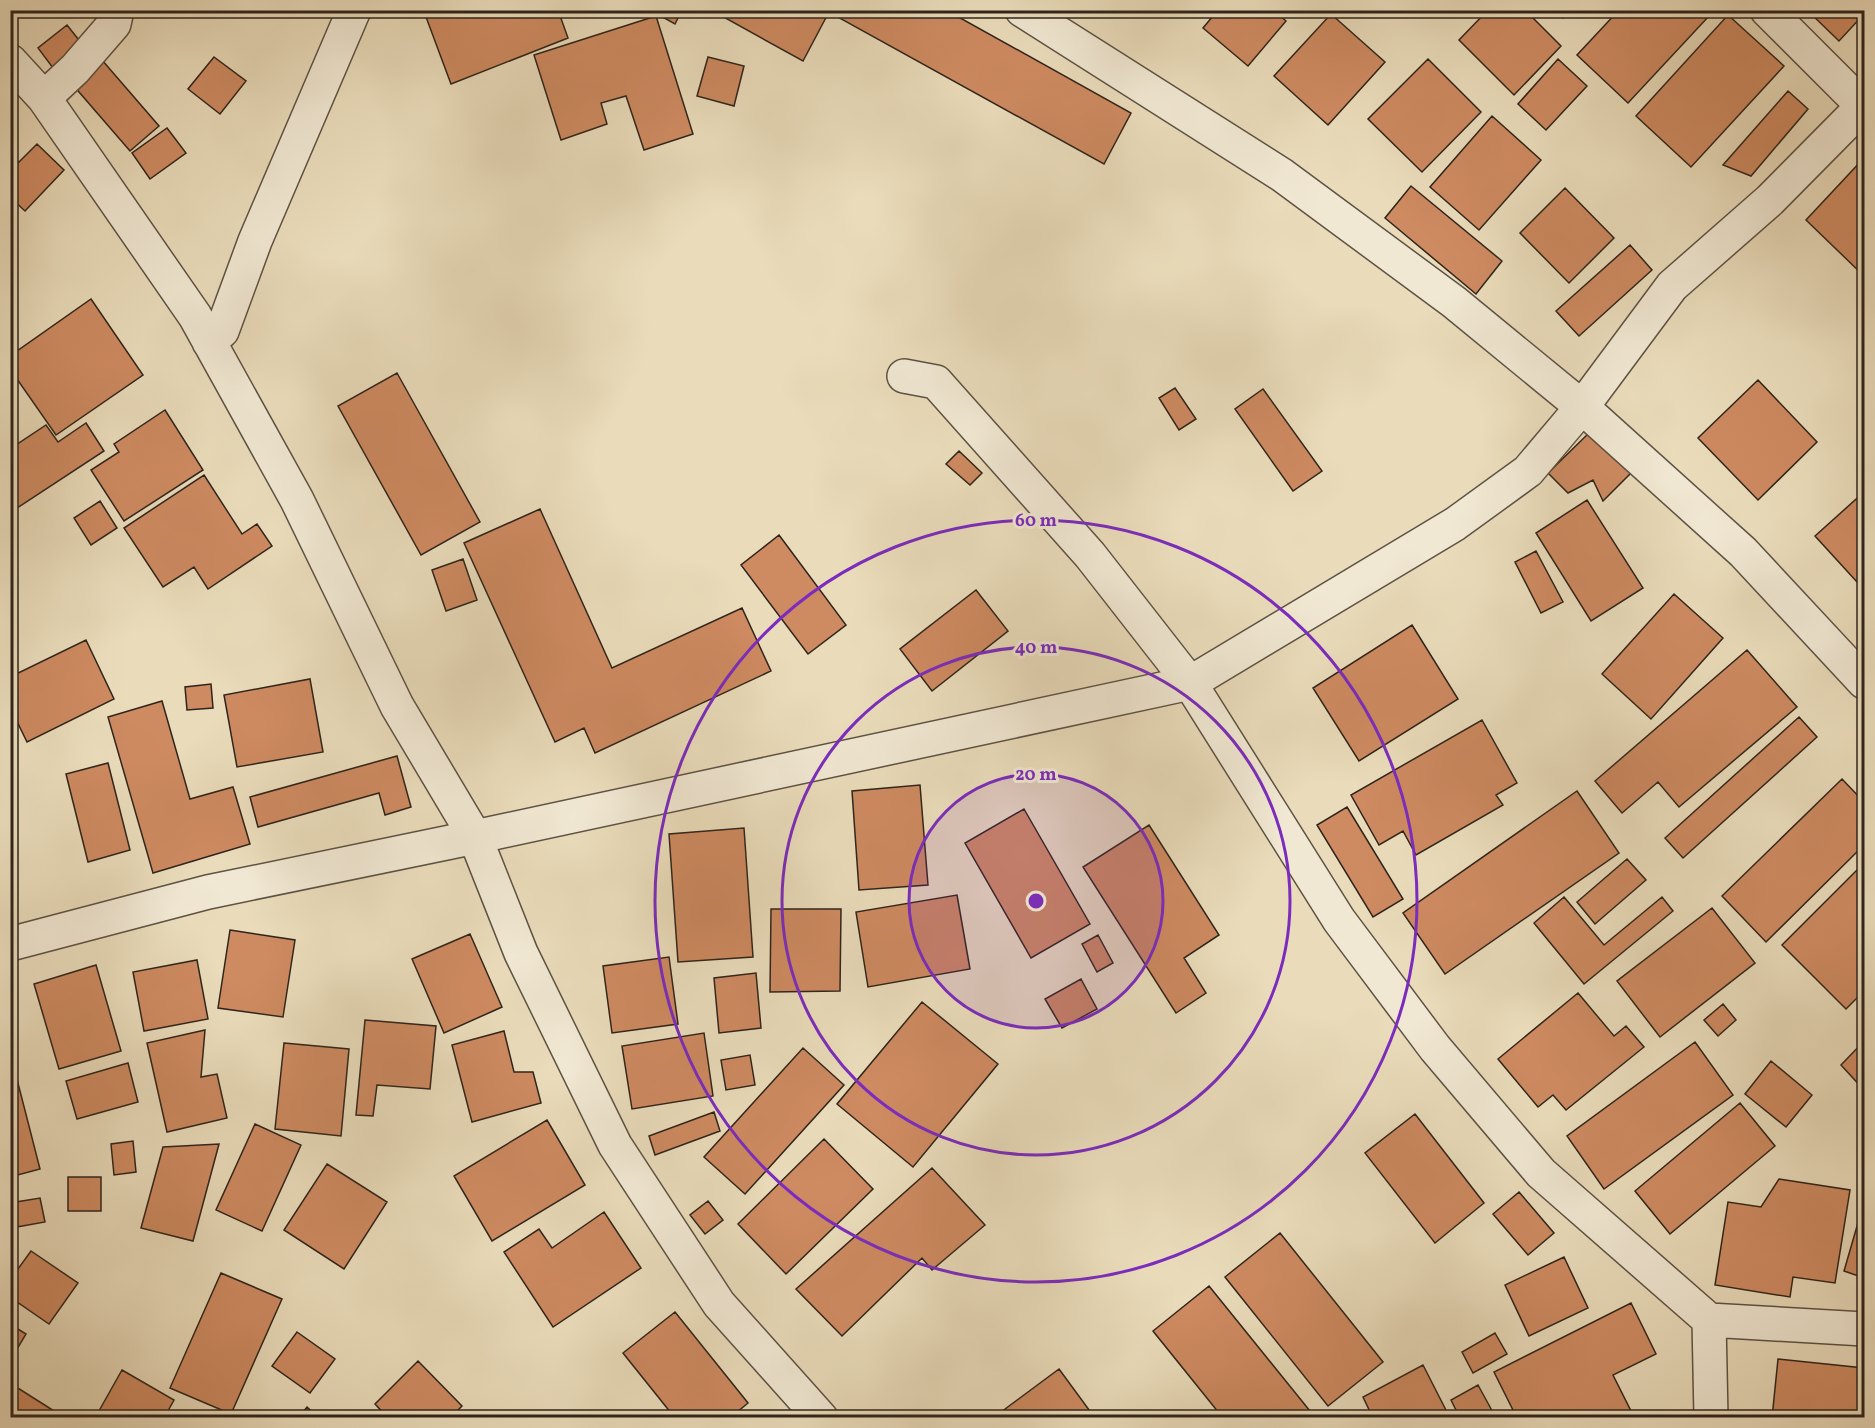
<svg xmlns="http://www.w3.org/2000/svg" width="1875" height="1428" font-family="Vollkorn,serif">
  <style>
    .building { fill: #ce8a61; stroke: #2e241c; stroke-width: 1.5 }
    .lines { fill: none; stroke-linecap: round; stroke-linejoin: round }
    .minor-casing { stroke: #5d5244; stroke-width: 36 }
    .minor { stroke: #f1e8d3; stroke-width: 33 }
    .ring { fill: none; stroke: #7b2cbf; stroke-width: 3 }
    .centre { fill: #7b2cbf; stroke: #f1e8d3; stroke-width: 3 }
    .ring-label { font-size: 18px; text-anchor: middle; font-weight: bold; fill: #7b2cbf; stroke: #f1e8d3; stroke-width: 6; stroke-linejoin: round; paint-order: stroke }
  </style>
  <rect width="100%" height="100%" fill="#eadcbb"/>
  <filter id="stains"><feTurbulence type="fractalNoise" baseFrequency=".00333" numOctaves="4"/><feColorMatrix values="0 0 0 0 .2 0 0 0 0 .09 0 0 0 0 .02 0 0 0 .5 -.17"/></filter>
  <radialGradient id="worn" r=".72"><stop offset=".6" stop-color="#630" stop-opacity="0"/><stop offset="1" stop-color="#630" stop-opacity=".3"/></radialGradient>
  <!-- building -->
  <path class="building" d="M444,10H558L568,38L451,84L426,17Z
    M650,10H682L675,24Z
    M711,10H830L803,61Z
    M836,10H946L1131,113L1104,164L834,15Z
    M1218,10H1274L1286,21L1248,66L1203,28Z
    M1488,10H1525L1561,46L1514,95L1459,40Z
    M1555,10H1570L1563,18Z
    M1619,10H1703L1709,16L1628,103L1577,55Z
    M1807,10H1864V14L1839,41Z
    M1331,14L1385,62L1328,125L1274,76Z
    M1728,15L1784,66L1691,167L1636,116Z
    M656,16L693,134L644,150L626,96L601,103L607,124L561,140L534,55Z
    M67,25L82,44L53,68L38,48Z
    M214,57L246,81L220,114L188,89Z
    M708,57L744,66L734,106L697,96Z
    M1428,59L1481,112L1422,172L1368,119Z
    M1558,59L1587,86L1546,130L1518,104Z
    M102,60L159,126L130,151L73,85Z
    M1788,91L1808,109L1751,176L1723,165Z
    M1492,116L1541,160L1479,230L1430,187Z
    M167,128L186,153L150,179L132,153Z
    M37,144L64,170L25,211L10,197V171Z
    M1864,158V276L1806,220Z
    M1411,186L1502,261L1476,294L1385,218Z
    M1565,188L1614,238L1569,283L1520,233Z
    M1630,245L1652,270L1579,336L1556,311Z
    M91,299L143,375L56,435L10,369V356Z
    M397,373L480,522L421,555L338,406Z
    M1758,380L1817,442L1758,500L1698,438Z
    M1175,388L1196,419L1179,430L1159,398Z
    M1263,389L1322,471L1293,491L1235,409Z
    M165,410L203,470L124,521L91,470L119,452L114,444Z
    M86,423L104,451L11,512L10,449L46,425L58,442Z
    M1591,431L1632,472L1603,501L1593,480L1568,493L1548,473Z
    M959,451L982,473L970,485L946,464Z
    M204,475L242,534L257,524L272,546L208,589L194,567L163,587L124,528Z
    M1864,492V576L1857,582L1815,536Z
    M1587,500L1643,588L1591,621L1536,533Z
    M100,501L117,528L91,545L74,518Z
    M540,509L612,668L742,608L771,671L595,753L584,728L555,742L464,543Z
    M779,535L846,625L808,654L741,565Z
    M1536,551L1563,602L1541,613L1515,562Z
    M463,559L477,600L446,611L432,570Z
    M976,590L1008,631L932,691L900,649Z
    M1674,594L1723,638L1651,719L1602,674Z
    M1412,625L1458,699L1359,761L1313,688Z
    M86,640L114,699L27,742L10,707V677Z
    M1747,650L1797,707L1679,807L1658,782L1622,813L1595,781Z
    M310,679L323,752L237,767L224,695Z
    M211,684L213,708L187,710L185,687Z
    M162,701L190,799L233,787L250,844L153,873L108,717Z
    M1799,717L1817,737L1683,858L1665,838Z
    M1482,720L1517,783L1496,795L1503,805L1416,855L1403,831L1379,845L1351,795Z
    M397,756L411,807L385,815L379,793L258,827L250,797Z
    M108,763L130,850L88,862L66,774Z
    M1842,779L1864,802V845L1766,942L1722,896Z
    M920,785L928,885L859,890L852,791Z
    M1577,791L1619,853L1445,974L1403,913Z
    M1347,807L1403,899L1373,917L1317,825Z
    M1024,809L1090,924L1031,958L965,843Z
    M1149,825L1219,935L1184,958L1206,993L1176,1013L1083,867Z
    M744,828L753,957L678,962L669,834Z
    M1627,859L1646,880L1595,924L1577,902Z
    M1864,863V991L1846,1009L1782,945Z
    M957,895L970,969L868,987L856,912Z
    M1564,897L1604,945L1662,897L1673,911L1584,984L1534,923Z
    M1712,908L1755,963L1660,1037L1617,981Z
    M771,909H841L840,991L770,992Z
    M230,930L295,940L283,1017L218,1008Z
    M470,934L502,1007L444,1033L412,959Z
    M1098,935L1113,963L1097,972L1082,944Z
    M669,957L678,1024L612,1033L603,966Z
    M197,960L208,1019L144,1031L133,972Z
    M96,965L121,1051L59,1069L34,984Z
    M756,973L761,1028L719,1033L714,978Z
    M1081,979L1097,1009L1062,1028L1045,999Z
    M1578,993L1614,1036L1626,1026L1644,1047L1566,1110L1553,1095L1538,1107L1498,1059Z
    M922,1002L998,1064L913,1167L837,1104Z
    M1723,1004L1736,1020L1718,1036L1704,1020Z
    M365,1020L436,1026L430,1089L377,1085L373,1116L356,1115Z
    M205,1030L201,1077L217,1074L227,1118L167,1132L147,1043Z
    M504,1031L514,1072H533L541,1103L472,1122L452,1045Z
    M704,1033L713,1096L632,1109L622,1046Z
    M1864,1041V1090L1841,1065Z
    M1695,1042L1733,1095L1604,1189L1567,1136Z
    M284,1043L349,1049L341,1136L275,1129Z
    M803,1048L844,1085L745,1194L704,1157Z
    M10,1052L40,1169L10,1177Z
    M750,1055L755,1085L726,1090L721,1060Z
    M1771,1061L1812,1095L1786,1127L1745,1094Z
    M128,1063L138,1102L77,1119L66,1081Z
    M1740,1103L1775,1146L1670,1234L1635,1191Z
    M714,1112L720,1131L655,1155L649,1136Z
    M1415,1114L1484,1203L1435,1243L1365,1153Z
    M547,1120L585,1185L492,1241L454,1176Z
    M255,1124L301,1145L262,1231L216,1210Z
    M824,1139L873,1189L786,1274L738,1224Z
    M133,1141L136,1172L114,1175L111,1144Z
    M219,1144L193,1241L141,1228L163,1147Z
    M327,1164L387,1202L344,1269L284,1230Z
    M932,1168L985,1225L932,1270L922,1258L842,1336L796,1289Z
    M68,1177H101V1211H68Z
    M1779,1179L1850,1190L1835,1283L1793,1277L1790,1297L1715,1285L1728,1202L1761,1207Z
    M1519,1192L1554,1233L1528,1255L1493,1214Z
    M40,1198L45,1222L11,1228L10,1203Z
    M708,1201L723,1220L705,1234L690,1215Z
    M1864,1202V1278L1844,1271Z
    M604,1212L641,1268L553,1327L504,1252L539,1229L552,1248Z
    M1280,1233L1383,1362L1328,1406L1225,1277Z
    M31,1251L78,1283L49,1324L10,1297V1280Z
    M1564,1257L1588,1308L1529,1336L1505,1285Z
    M221,1273L282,1299L231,1414L170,1388Z
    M1209,1286L1314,1416L1312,1418H1223L1153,1331Z
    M1631,1303L1656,1354L1613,1375L1631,1411L1618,1418H1517L1494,1372Z
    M675,1312L748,1403L730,1418H675L623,1353Z
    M10,1324L26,1334L10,1361Z
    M297,1332L335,1359L310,1393L272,1366Z
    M1495,1333L1507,1354L1473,1373L1462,1352Z
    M1778,1359L1864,1368V1418H1772Z
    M418,1361L462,1406L450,1418H388L375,1404Z
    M1423,1365L1450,1418H1373L1363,1397Z
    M1059,1369L1095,1418H993Z
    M122,1370L174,1400L164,1418H95Z
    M13,1385L62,1416L60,1418H10V1388Z
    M1478,1385L1496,1418H1460L1451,1400Z
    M307,1407L319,1418H298Z"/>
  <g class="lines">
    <!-- minor casing -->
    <g class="minor-casing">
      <path id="minor" d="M1022,10L1282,175L1454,302L1582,407L1743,552L1864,682
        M1767,10L1863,106
        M10,61L44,98L195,316L297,500L397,706L475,837L521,953L615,1145L719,1304L821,1418
        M44,98L75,69L114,24L117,10
        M209,342L222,331L255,241L354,10
        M904,376L936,382L1090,555L1190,683L1339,920L1435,1048L1541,1173L1709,1320L1711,1418
        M10,944L208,892L475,837L1190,683L1455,524L1528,471L1582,407L1672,286L1770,200L1864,105
        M1709,1320L1864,1329"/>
    </g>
    <!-- minor -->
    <use href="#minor" class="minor"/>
  </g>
  <!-- distance rings -->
  <circle cx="1036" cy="901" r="127" fill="#7b2cbf" fill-opacity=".12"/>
  <g class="ring">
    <circle cx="1036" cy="901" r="127"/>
    <circle cx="1036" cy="901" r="254"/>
    <circle cx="1036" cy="901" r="381"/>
  </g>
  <circle cx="1036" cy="901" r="9" class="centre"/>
  <g class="ring-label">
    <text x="1036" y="526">60 m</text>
    <text x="1036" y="653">40 m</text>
    <text x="1036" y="780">20 m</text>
  </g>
  <!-- margin -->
  <rect width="1875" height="1428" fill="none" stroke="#eadcbb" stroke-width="36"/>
  <rect x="12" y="12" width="1851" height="1404" fill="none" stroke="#2e241c" stroke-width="3"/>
  <rect x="18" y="18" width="1839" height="1392" fill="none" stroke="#2e241c" stroke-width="1.5"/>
  <rect width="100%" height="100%" filter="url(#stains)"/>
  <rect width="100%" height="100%" fill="url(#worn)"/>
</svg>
